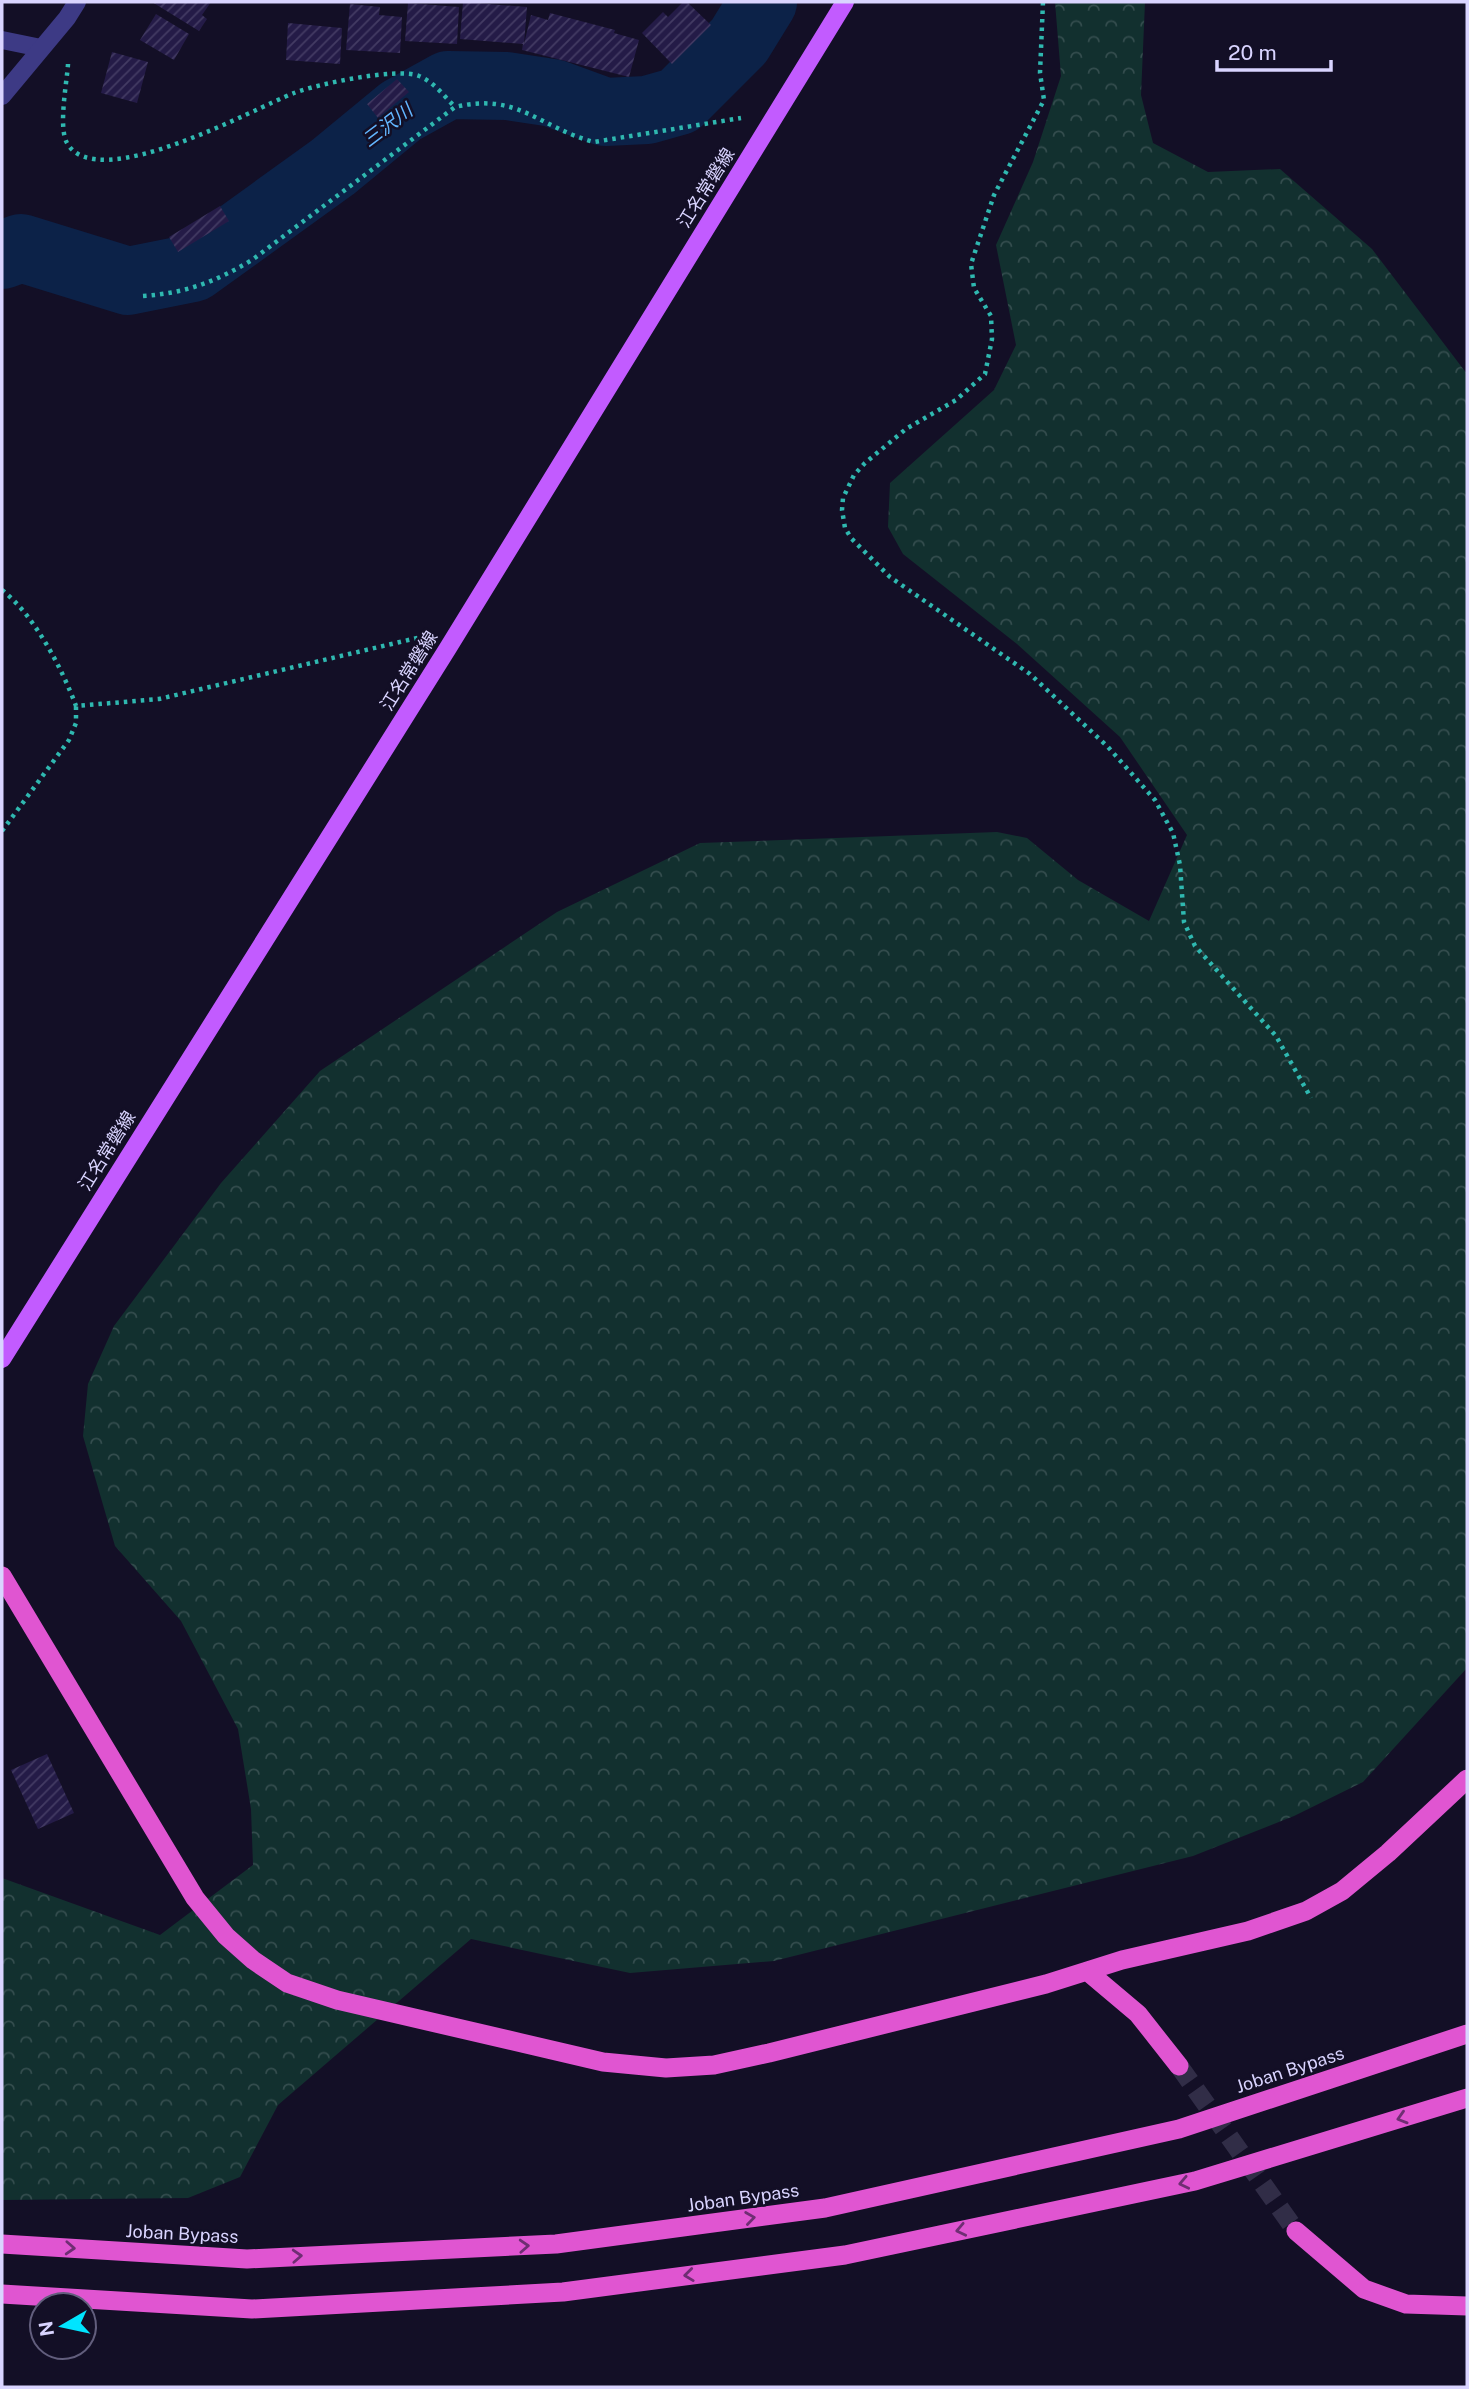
<svg xmlns="http://www.w3.org/2000/svg" width="1469" height="2389" font-family="'Public Sans','Noto Sans JP',sans-serif">
  <style>
    .forest { fill: url(#forest-crowns) }
    .lines { fill: none; stroke-linecap: round; stroke-linejoin: round }
    .river { stroke: #0c2248; stroke-width: 68 }
    .building { fill: url(#building-hatch) }
    .trunk-tunnel { stroke: #312d47; stroke-width: 19; stroke-dasharray: 19 10; stroke-linecap: butt }
    .path { stroke: #2fb8b0; stroke-width: 4.5; stroke-dasharray: 3.5 5; stroke-linecap: butt }
    .service { stroke: #3d3a85; stroke-width: 18 }
    .minor { stroke: #3d3a85; stroke-width: 18 }
    .primary { stroke: #c25bff; stroke-width: 18 }
    .trunk { stroke: #e055d1; stroke-width: 19 }
    .oneway { stroke: #6f2e73 }
    .labels { text-anchor: middle; stroke-width: 5; stroke-linejoin: round; paint-order: stroke }
    .street-label { font-size: 18px; fill: #d9d4ff; stroke: #130f26 }
    .water-label { font-size: 19px; font-style: italic; fill: #62b6ff; stroke: #130f26 }
  </style>
  <defs>
    <pattern id="forest-crowns" width="20" height="18" patternUnits="userSpaceOnUse" patternTransform="scale(1.75)"><rect width="20" height="18" fill="#12302f"/><path d="M2 6a3 3 0 1 1 6 0M12 15a3 3 0 1 1 6 0" fill="none" stroke="#344d4e"/></pattern>
    <pattern id="building-hatch" width="6" height="6" patternUnits="userSpaceOnUse" patternTransform="scale(1.75)"><rect width="6" height="6" fill="#241b47"/><path d="M-1 1l2-2M0 6l6-6M5 7l2-2" fill="none" stroke="#433b63"/></pattern>
  </defs>
  <rect width="100%" height="100%" fill="#130f26"/>
  <!-- forest -->
  <path class="forest" d="M1055,2H1145L1141,95L1153,143L1208,172L1280,169L1372,249L1467,374V1668L1363,1782L1294,1816L1193,1856L774,1961L630,1973L471,1939L278,2105L240,2177L188,2198L2,2200V1878L160,1935L253,1865L251,1809L238,1729L181,1621L115,1546L83,1436L88,1384L114,1326L221,1183L320,1071L557,912L700,843L997,832L1027,838L1078,880L1149,921L1187,835L1120,737L1017,644L903,554L888,527L890,483L994,390L1016,345L996,245L1033,162L1061,76Z"/>
  <g class="lines">
    <!-- river -->
    <path class="river" d="M2,255L21,248L128,281L193,268L333,167L401,111L448,85L507,86L553,93L605,112L647,110L679,101L739,41L763,2"/>
  </g>
  <!-- building -->
  <path class="building" d="M152,2H211L202,15L207,19L199,31Z
    M463,2L527,7L524,44L531,15L548,20L550,13L615,30L614,33L639,40L629,77L522,50L523,44L460,39Z
    M683,2H687L711,25L672,64L642,33L663,12L668,17Z
    M408,3L459,7L457,44L405,41Z
    M350,4L380,7L379,15L402,17L400,53L346,50Z
    M156,14L189,34L174,60L140,40Z
    M288,23L342,28L340,64L286,60Z
    M112,52L148,62L137,103L101,93Z
    M397,79L409,92L378,118L367,104Z
    M220,206L229,221L178,252L169,237Z
    M47,1754L74,1813L38,1829L11,1770Z"/>
  <g class="lines">
    <!-- trunk-tunnel -->
    <path class="trunk-tunnel" d="M1179,2066L1296,2231"/>
    <!-- path -->
    <path class="path" d="M1043,2L1040,73L1044,100L994,195L971,264L974,288L991,316L992,339L985,374L956,400L906,429L865,463L854,475L843,498L842,510L845,528L851,538L890,577L1030,674L1108,747L1155,800L1173,833L1180,865L1184,922L1195,946L1276,1036L1311,1098
      M68,64C67,82 58,127 67,143C97,196 255,108 294,93C317,84 398,67 419,76C434,82 444,96 455,107
      M143,296C186,293 215,282 252,260L455,107C518,92 538,127 594,142L741,118
      M2,590C34,615 62,668 76,706L159,699L421,637
      M2,831L69,740L76,723V706"/>
    <!-- service -->
    <path class="service" d="M2,40L41,48"/>
    <!-- minor -->
    <path class="minor" d="M2,96L67,18L77,2"/>
    <!-- primary -->
    <path class="primary" d="M2,1359L448,648L845,2"/>
    <!-- trunk -->
    <path class="trunk" d="M2,1576L195,1898L226,1936L253,1960L287,1983L337,2000L603,2062L666,2068L714,2065L769,2053L1046,1984L1122,1960L1248,1931L1306,1911L1342,1891L1388,1853L1467,1779
      M1087,1971L1138,2014L1179,2066
      M1296,2231L1364,2289L1406,2304L1467,2306
      M2,2244L247,2259L556,2244L825,2208L1179,2129L1467,2034
      M2,2294L252,2309L563,2292L845,2255L1195,2181L1467,2098"/>
  </g>
  <!-- one-way arrows -->
  <defs><path id="oneway-chevron" d="M-2-3.5L2.5 0L-2 3.5" fill="none" stroke-width="1.6" stroke-linecap="round" stroke-linejoin="round" transform="scale(1.75)"/></defs>
  <g class="oneway">
    <use href="#oneway-chevron" transform="translate(1402 2118) rotate(163)"/>
    <use href="#oneway-chevron" transform="translate(1184 2183) rotate(168)"/>
    <use href="#oneway-chevron" transform="translate(750 2218) rotate(-8)"/>
    <use href="#oneway-chevron" transform="translate(961 2230) rotate(168)"/>
    <use href="#oneway-chevron" transform="translate(524 2246) rotate(-3)"/>
    <use href="#oneway-chevron" transform="translate(70 2248) rotate(3)"/>
    <use href="#oneway-chevron" transform="translate(297 2256) rotate(-3)"/>
    <use href="#oneway-chevron" transform="translate(689 2275) rotate(173)"/>
  </g>
  <g class="labels">
    <!-- street labels -->
    <g class="street-label">
      <text transform="translate(706 188) rotate(-58)" y="6">江名常磐線</text>
      <text transform="translate(409 671) rotate(-58)" y="6">江名常磐線</text>
      <text transform="translate(107 1151) rotate(-58)" y="6">江名常磐線</text>
      <text transform="translate(1290 2070) rotate(-18)" y="6">Joban Bypass</text>
      <text transform="translate(743 2198) rotate(-8)" y="6">Joban Bypass</text>
      <text transform="translate(182 2234) rotate(3)" y="6">Joban Bypass</text>
    </g>
    <!-- water labels -->
    <g class="water-label">
      <text transform="translate(387 125) rotate(-37)" y="7">三沢川</text>
    </g>
  </g>
  <!-- border -->
  <rect width="1469" height="2389" fill="none" stroke="#d9d4ff" stroke-width="7"/>
  <!-- north arrow -->
  <g transform="translate(63 2326) rotate(261)"><circle r="33" fill="#130f26" stroke="#625e7d" stroke-width="2"/>
  <path d="M0-5L12 26L0 18L-12 26Z" fill="#00e5ff"/>
  <text y="-10" font-size="19" font-weight="bold" text-anchor="middle" fill="#d9d4ff">N</text>
  </g>
  <!-- scale -->
  <path d="M1217 60v10h114v-10" fill="none" stroke="#d9d4ff" stroke-width="3.5"/>
  <text x="1228" y="60" font-size="21" fill="#d9d4ff" stroke="#130f26" stroke-width="5" paint-order="stroke">20 m</text>
</svg>
